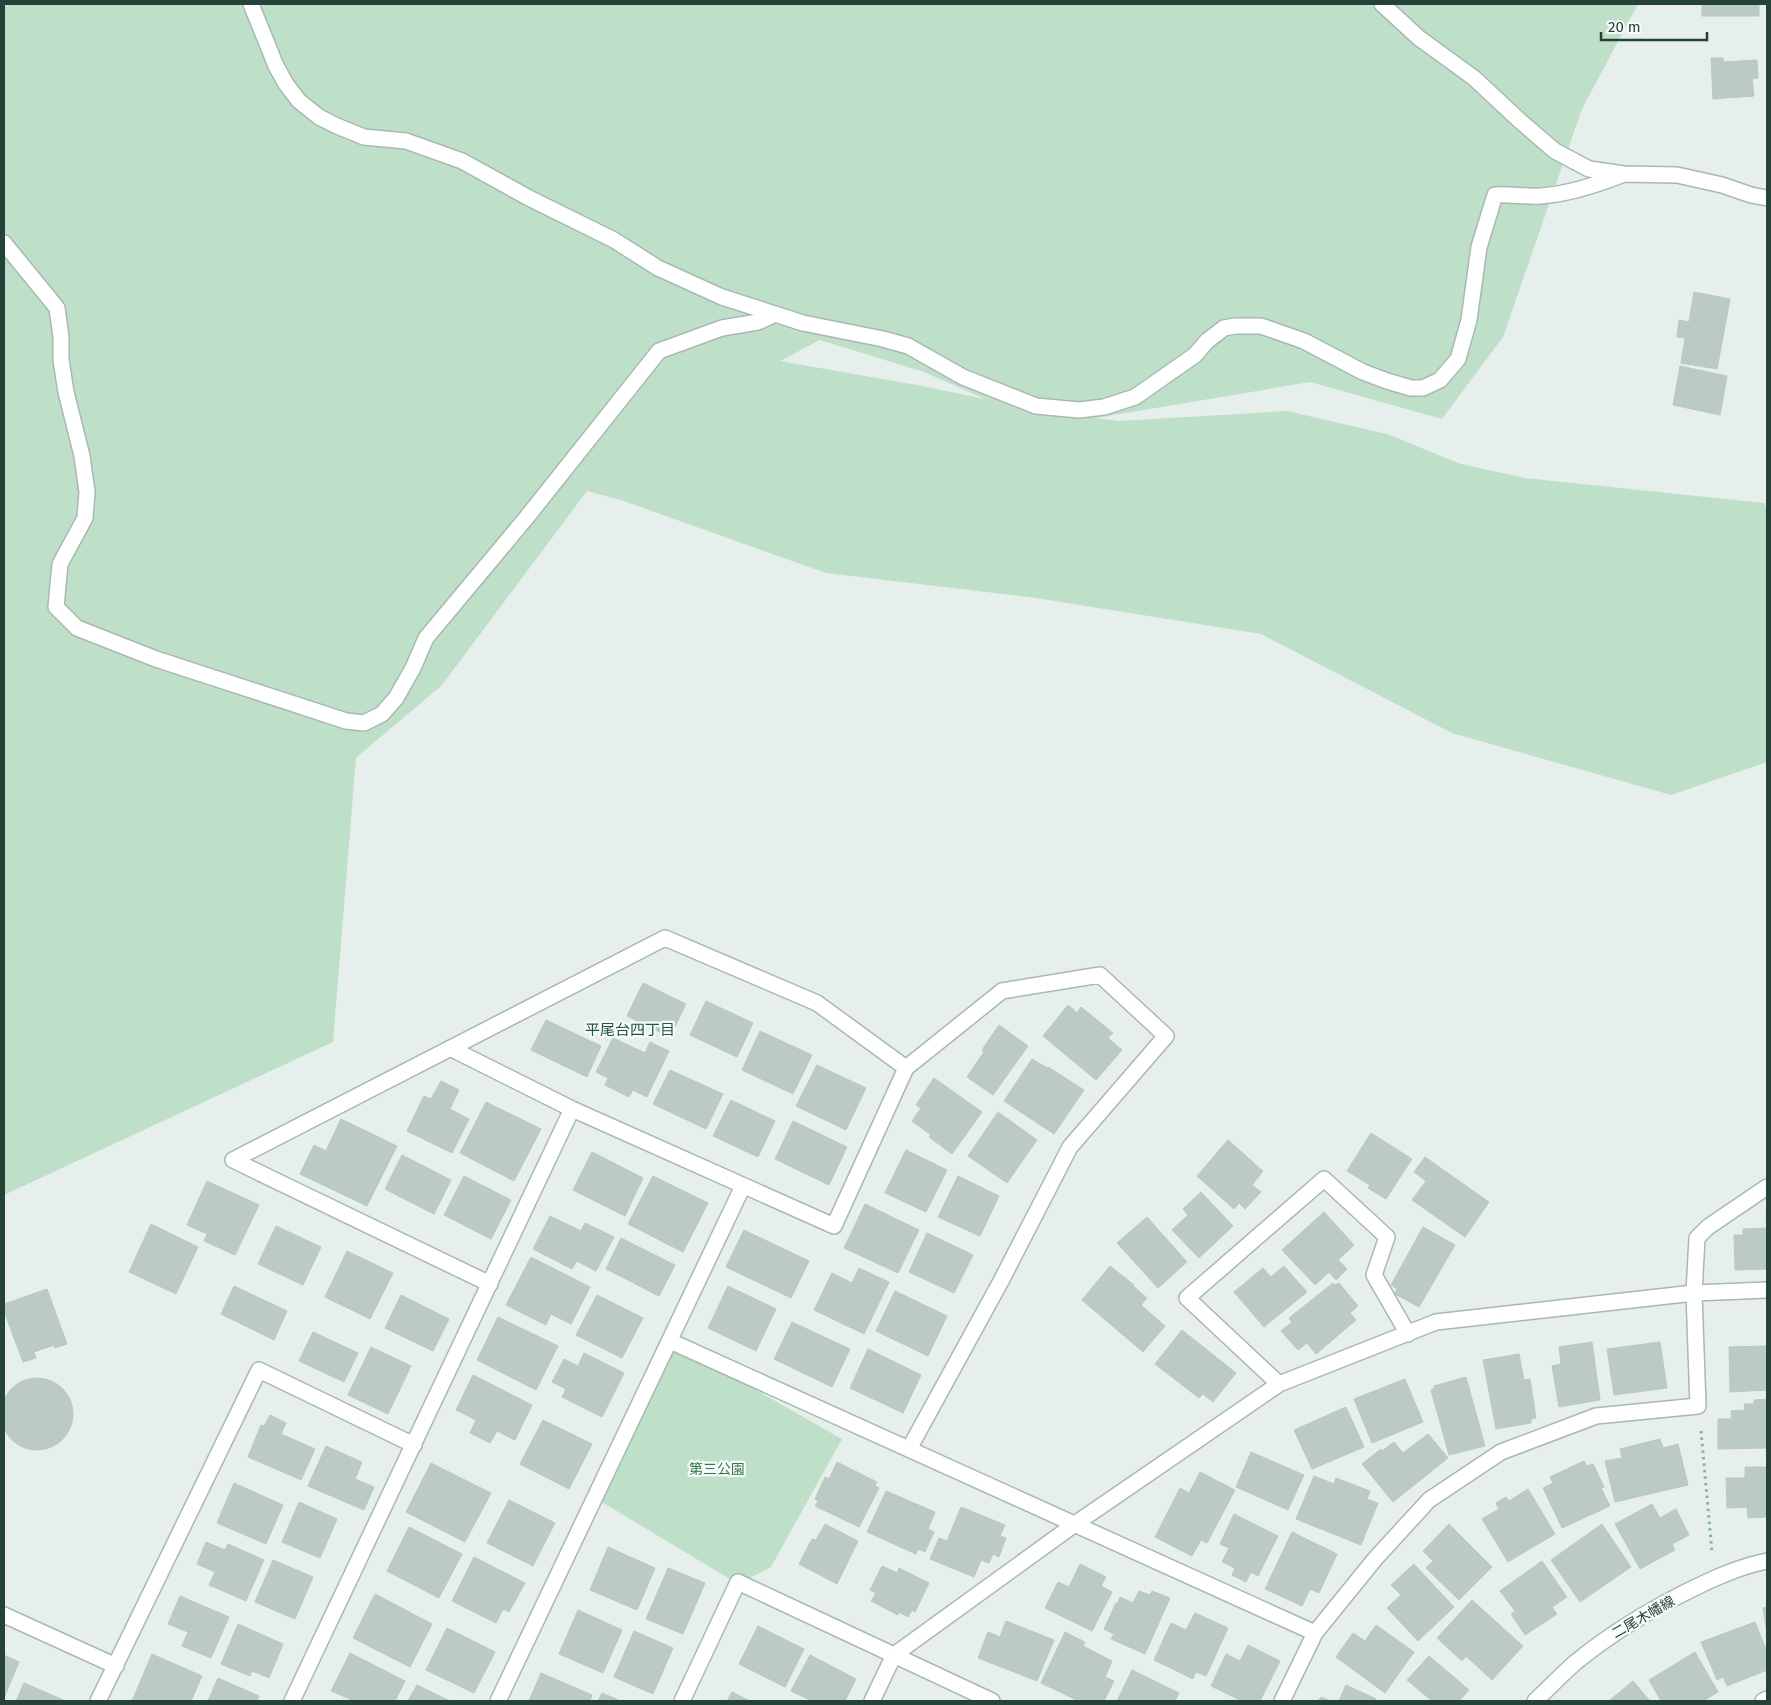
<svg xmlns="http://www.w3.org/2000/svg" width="1771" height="1705" font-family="'Fira Sans','Noto Sans JP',sans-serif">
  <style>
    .green { fill: #bfe0c8; fill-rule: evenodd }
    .building { fill: #bbcac4; stroke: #b8c9c2 }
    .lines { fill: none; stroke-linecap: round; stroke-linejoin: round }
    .lane-casing { stroke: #a8b8b2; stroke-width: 18 }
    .street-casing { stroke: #a8b8b2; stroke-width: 18 }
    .secondary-casing { stroke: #a4bbb3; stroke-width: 18 }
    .path { stroke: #86b3a5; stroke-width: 3; stroke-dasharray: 2.5 4; stroke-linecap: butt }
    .lane { stroke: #fff; stroke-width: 15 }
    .street { stroke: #fff; stroke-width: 15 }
    .secondary { stroke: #fff; stroke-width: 15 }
    .labels { text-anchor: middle; stroke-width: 4.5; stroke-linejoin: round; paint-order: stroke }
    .park-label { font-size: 14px; fill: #2d7a4b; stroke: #f7fbf9 }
    .street-label { font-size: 14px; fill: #24423a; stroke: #f7fbf9 }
    .neighbourhood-label { font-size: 15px; fill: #1f5548; stroke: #f7fbf9 }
  </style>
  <rect width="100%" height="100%" fill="#e6efeb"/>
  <!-- green -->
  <path class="green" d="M4,4H1638L1582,109L1503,337L1442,419L1310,382L1096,418L1119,421L1287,411L1387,434L1461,464L1525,478L1764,503L1767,509V762L1671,795L1452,733L1261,634L1036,598L826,573L621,500L587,491L442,685L356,758L333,1042L4,1195ZM820,340L924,372L985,399L917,385L780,361Z
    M670,1341L842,1439L771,1567L738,1584L595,1498Z"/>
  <!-- building -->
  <path class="building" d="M1702,4H1759V16H1702Z
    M1711,58H1723V62L1757,60L1758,78L1752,79L1754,96L1713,99Z
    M1694,292L1730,299L1717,369L1681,363L1685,338L1677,337L1679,320L1689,322Z
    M1680,366L1727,376L1720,415L1673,405Z
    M643,983L686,1004L670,1037L627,1016Z
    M706,1001L753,1023L737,1057L690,1035Z
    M1068,1005L1077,1013L1081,1007L1113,1033L1108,1038L1122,1050L1096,1080L1043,1036Z
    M546,1020L601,1046L587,1077L531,1050Z
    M999,1025L1028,1046L993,1095L967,1077L984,1052L982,1050Z
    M760,1031L812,1055L793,1094L742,1070Z
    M613,1038L645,1053L650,1042L669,1051L647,1097L633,1090L629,1097L605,1085L608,1078L596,1072Z
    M1032,1059L1047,1068L1048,1067L1084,1090L1054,1134L1004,1101Z
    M817,1065L866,1088L846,1130L796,1106Z
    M670,1070L723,1094L706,1129L653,1104Z
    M934,1078L982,1112L952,1154L929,1137L931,1135L912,1121L921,1108L916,1105Z
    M441,1081L459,1090L450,1109L469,1119L452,1153L407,1131L424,1096L431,1099Z
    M731,1100L775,1121L758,1157L713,1136Z
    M486,1102L541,1129L514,1181L460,1153Z
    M998,1112L1037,1140L1007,1183L968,1156Z
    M341,1119L397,1146L367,1206L300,1174L314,1145L326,1151Z
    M793,1121L847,1147L829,1185L775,1159Z
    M1371,1133L1412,1159L1386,1199L1368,1188L1370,1185L1347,1171Z
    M1228,1140L1263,1171L1252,1185L1261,1192L1245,1209L1239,1203L1234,1209L1197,1176Z
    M906,1150L947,1170L926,1212L885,1193Z
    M592,1152L643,1178L625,1216L573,1190Z
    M402,1155L451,1180L434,1214L385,1189Z
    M1425,1157L1489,1202L1465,1237L1412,1200L1426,1181L1414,1172Z
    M464,1176L511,1200L491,1239L444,1215Z
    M653,1176L708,1203L683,1252L628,1224Z
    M958,1176L999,1196L980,1236L938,1217Z
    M207,1181L259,1205L235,1255L204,1241L207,1234L187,1225Z
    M1201,1192L1233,1226L1199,1258L1172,1230L1188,1215L1183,1209Z
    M865,1204L919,1230L898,1273L844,1248Z
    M1324,1212L1354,1245L1338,1260L1347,1269L1336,1280L1329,1272L1315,1285L1282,1250Z
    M1766,1215H1767V1269L1735,1270L1734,1235H1743V1229L1767,1228Z
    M550,1216L581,1231L585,1223L614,1237L596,1271L577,1261L572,1269L533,1249Z
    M1147,1217L1187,1262L1158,1288L1117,1243Z
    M151,1224L198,1247L176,1294L129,1272Z
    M276,1226L321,1247L303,1285L258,1264Z
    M1423,1227L1455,1245L1419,1307L1395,1294L1397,1289L1391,1285Z
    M744,1230L809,1261L791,1298L726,1267Z
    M927,1233L973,1255L954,1293L909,1272Z
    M621,1238L675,1265L659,1296L606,1269Z
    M347,1251L393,1273L370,1319L325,1297Z
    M531,1257L590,1287L571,1324L551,1314L546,1325L506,1305Z
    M1110,1266L1134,1285L1133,1286L1147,1298L1141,1305L1165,1326L1143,1352L1082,1300Z
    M1284,1266L1307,1292L1264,1327L1234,1292L1263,1268L1271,1277Z
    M859,1268L889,1282L864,1334L814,1310L832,1273L852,1283Z
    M1333,1283L1335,1285L1339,1283L1358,1306L1350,1313L1356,1320L1316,1354L1307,1343L1298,1350L1281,1331L1292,1322L1289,1318Z
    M234,1286L287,1311L274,1340L221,1314Z
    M728,1286L776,1309L756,1351L708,1328Z
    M47,1289L67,1344L55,1348L54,1345L34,1352L36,1358L23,1362L4,1311V1304Z
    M895,1291L947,1316L928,1356L876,1331Z
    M401,1295L449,1319L433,1351L385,1328Z
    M597,1295L643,1318L622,1358L576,1335Z
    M498,1317L558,1346L536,1390L477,1360Z
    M792,1322L850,1349L832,1387L774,1359Z
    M1182,1330L1236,1373L1213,1402L1203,1394L1199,1398L1155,1364Z
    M313,1332L358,1353L344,1382L299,1361Z
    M1592,1342L1600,1400L1559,1407L1552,1366L1561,1364L1559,1347Z
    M1660,1342L1667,1388L1614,1395L1607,1349Z
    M1767,1346V1390L1730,1392L1729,1347Z
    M371,1347L411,1366L388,1414L348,1395Z
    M868,1349L921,1375L903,1413L850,1388Z
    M584,1353L624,1373L602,1417L562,1397L566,1389L552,1382L564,1359L578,1366Z
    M1519,1354L1524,1380L1530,1379L1536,1418L1531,1419V1423L1496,1429L1483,1360Z
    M473,1375L532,1405L515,1440L497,1431L490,1443L470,1433L476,1420L456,1410Z
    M1466,1377L1485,1446L1449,1455L1431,1390L1435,1388L1434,1386Z
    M1 1414a36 36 0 1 1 72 0a36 36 0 1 1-72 0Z
    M1405,1379L1423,1422L1372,1443L1354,1399Z
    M1767,1399V1448L1718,1449V1419H1732L1731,1411L1745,1410L1744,1404H1754V1400Z
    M1346,1407L1364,1447L1312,1469L1294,1430Z
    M270,1415L286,1423L281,1434L315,1449L301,1480L248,1457L261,1425L264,1426Z
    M543,1420L592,1444L569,1489L520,1464Z
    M1428,1434L1448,1458L1393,1502L1362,1464L1381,1449L1382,1451L1394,1442L1403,1453Z
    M1660,1439L1663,1448L1678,1444L1688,1485L1615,1502L1605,1461L1622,1458L1620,1449Z
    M326,1446L362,1462L355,1479L374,1487L364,1510L308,1486Z
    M1251,1452L1304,1475L1288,1510L1236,1487Z
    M1584,1461L1587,1466L1593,1464L1604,1487L1601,1488L1610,1506L1562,1528L1543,1488L1553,1483L1550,1477Z
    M837,1462L877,1482L875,1486L879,1488L859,1527L815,1506L818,1501L815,1499L825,1477L829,1479Z
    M431,1463L491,1493L465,1542L406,1512Z
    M1745,1467H1767V1517L1748,1518L1747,1507L1727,1508L1726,1478H1745Z
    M1200,1472L1235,1490L1207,1543L1201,1540L1192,1556L1155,1537L1180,1488L1189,1493Z
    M1314,1476L1334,1484L1336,1478L1370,1491L1367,1499L1378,1503L1361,1545L1296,1519Z
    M234,1483L283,1505L266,1544L217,1523Z
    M1528,1489L1555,1534L1508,1562L1482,1519L1499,1509L1496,1503L1506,1497L1509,1501Z
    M886,1491L935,1512L928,1529L934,1532L925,1552L918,1549L916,1554L867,1532Z
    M509,1500L555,1523L533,1566L487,1543Z
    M299,1502L337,1519L320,1558L282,1542Z
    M1652,1504L1660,1518L1676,1509L1689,1535L1672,1544L1675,1550L1640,1569L1615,1524Z
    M961,1507L1005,1525L1000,1536L1006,1538L999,1557L993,1554L989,1563L981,1560L974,1577L930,1559L939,1538L947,1541Z
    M1234,1514L1278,1536L1258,1576L1251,1572L1246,1582L1232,1575L1235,1568L1222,1562L1229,1548L1220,1544Z
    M825,1524L858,1541L837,1584L799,1564L812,1539L816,1540Z
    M1449,1524L1492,1567L1459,1600L1426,1568L1433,1561L1423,1551Z
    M1602,1524L1631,1567L1580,1602L1551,1560Z
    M409,1527L462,1554L439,1598L387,1571Z
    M1292,1532L1337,1554L1319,1593L1310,1589L1302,1606L1265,1589Z
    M206,1542L225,1550L228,1544L264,1560L246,1601L209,1585L215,1572L197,1564Z
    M608,1547L655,1568L637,1610L590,1590Z
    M474,1557L525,1583L509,1612L503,1609L496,1623L452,1601Z
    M273,1560L313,1577L295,1619L255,1602Z
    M1542,1561L1567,1597L1552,1607L1557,1614L1525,1635L1511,1614L1515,1611L1500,1591Z
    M1080,1564L1106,1577L1101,1586L1112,1592L1092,1631L1045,1608L1058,1582L1069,1587Z
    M1414,1564L1454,1607L1418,1641L1387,1608L1401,1595L1391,1585Z
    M882,1566L897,1573L899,1568L929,1583L915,1612L912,1610L908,1617L899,1612L898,1615L871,1601L876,1593L870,1590Z
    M668,1568L705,1583L683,1634L646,1619Z
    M1139,1591L1150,1595L1152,1591L1170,1598L1145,1654L1111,1639L1114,1634L1104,1629L1116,1603L1117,1604L1120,1597L1133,1603Z
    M375,1594L432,1624L410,1667L353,1638Z
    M180,1596L229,1617L211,1658L182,1646L188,1632L168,1624Z
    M1472,1600L1523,1646L1492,1680L1466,1656L1462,1661L1437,1638Z
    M1767,1607V1633L1763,1608Z
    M578,1610L622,1630L603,1673L559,1654Z
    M1195,1613L1228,1628L1206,1676L1196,1672L1193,1679L1154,1660L1171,1623L1186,1630Z
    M1006,1621L1054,1640L1037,1681L978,1658L988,1632L1000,1637Z
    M1755,1622L1767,1652V1670L1727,1686L1723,1677L1717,1680L1701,1642Z
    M238,1624L283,1644L269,1678L252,1671L250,1676L221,1664Z
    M1376,1625L1414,1652L1385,1693L1336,1657L1353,1633L1365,1641Z
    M758,1626L804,1649L785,1687L739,1664Z
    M447,1628L495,1652L474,1693L426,1670Z
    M634,1631L673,1648L653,1694L614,1677Z
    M1065,1632L1085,1642L1083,1646L1112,1661L1105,1677L1114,1681L1104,1701H1079L1041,1683Z
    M1248,1645L1280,1661L1260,1701H1242L1211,1686L1226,1654L1240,1661Z
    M1695,1652L1718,1692L1703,1701H1661L1649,1680Z
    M350,1653L405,1681L395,1701H349L350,1699L331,1691Z
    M152,1654L202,1676L191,1701H132Z
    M4,1655L19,1662L4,1698Z
    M810,1655L856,1679L845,1701H812L791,1691Z
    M1429,1656L1469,1690L1459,1701H1432L1407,1680Z
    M1132,1670L1179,1693L1175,1701H1117Z
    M541,1673L592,1695L590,1701H529Z
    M218,1678L259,1696L257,1701H208Z
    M1633,1681L1650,1701L1610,1700Z
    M24,1683L61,1699L65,1701H16Z
    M417,1685L450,1701H408Z
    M1346,1685L1376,1699L1375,1701H1339Z
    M732,1692L750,1701H727Z
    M602,1693L621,1701H598Z
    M1321,1697L1331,1701H1318Z"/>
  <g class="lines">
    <!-- lane casing -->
    <g class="lane-casing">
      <path id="lane" d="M251,4L276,66L286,84L299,101L319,117L337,126L364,137L406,141L462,161L529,198L614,240L658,268L722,297L803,323L883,339L908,346L963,377L1036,406L1079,410L1104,407L1135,397L1195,355L1207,341L1224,328L1235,326H1261L1304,341L1363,372L1387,381L1411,388H1423L1440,380L1458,359L1469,320L1479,247L1495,195C1510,194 1525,197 1541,196C1568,194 1599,184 1624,174
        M1382,4L1419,38L1474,78L1519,120L1555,151L1589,169L1624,174L1677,175L1722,185L1751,195L1767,198
        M4,243L57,308L61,337V360L66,392L82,456L87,492L85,518L60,564L56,607L77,628L156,659L346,721L364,723L382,714L396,698L413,668L426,638L527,517L659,351L722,328L758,322L775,314"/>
    </g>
    <!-- street casing -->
    <g class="street-casing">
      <path id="street" d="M450,1048L572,1109L834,1226L906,1068L1002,991L1100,975L1166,1036L1070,1147L1001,1281L909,1449
        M233,1160L665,938L817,1003L906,1068
        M233,1160L490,1284
        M670,1341L1315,1633
        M1279,1384L1187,1298L1324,1179L1387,1237L1374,1275L1408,1334
        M4,1615L116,1666
        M98,1701L259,1370L414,1445
        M292,1701L572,1109
        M498,1701L743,1186
        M682,1701L738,1582L992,1701
        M872,1701L894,1655L1075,1524L1279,1384L1436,1322L1694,1293L1767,1290
        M1282,1701L1315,1633L1375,1559L1429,1500L1501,1452L1596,1416L1698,1406L1694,1293L1697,1238L1708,1227L1767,1187
        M1763,1701L1767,1699"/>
    </g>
    <!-- secondary casing -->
    <g class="secondary-casing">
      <path id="secondary" d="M1535,1701C1549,1688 1562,1674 1576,1662C1609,1635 1645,1613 1682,1594C1710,1580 1737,1567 1767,1561"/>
    </g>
    <!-- path -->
    <path class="path" d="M1701,1431L1712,1552"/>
    <!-- lane -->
    <use href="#lane" class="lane"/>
    <!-- street -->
    <use href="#street" class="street"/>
    <!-- secondary -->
    <use href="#secondary" class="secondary"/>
  </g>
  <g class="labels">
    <!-- park labels -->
    <g class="park-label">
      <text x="717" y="1474">第三公園</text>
    </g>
    <!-- street labels -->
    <g class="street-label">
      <text transform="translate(1643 1617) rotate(-30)" y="5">二尾木幡線</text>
    </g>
    <!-- neighbourhood labels -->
    <g class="neighbourhood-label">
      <text x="630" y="1035">平尾台四丁目</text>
    </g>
  </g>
  <!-- border -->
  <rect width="1771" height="1705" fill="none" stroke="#24423a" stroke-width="10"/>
  <!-- scale -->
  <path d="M1601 32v8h106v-8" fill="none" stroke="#24423a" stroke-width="2.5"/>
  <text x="1608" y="32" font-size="15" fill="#24423a" stroke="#f7fbf9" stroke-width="4" paint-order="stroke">20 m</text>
</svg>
